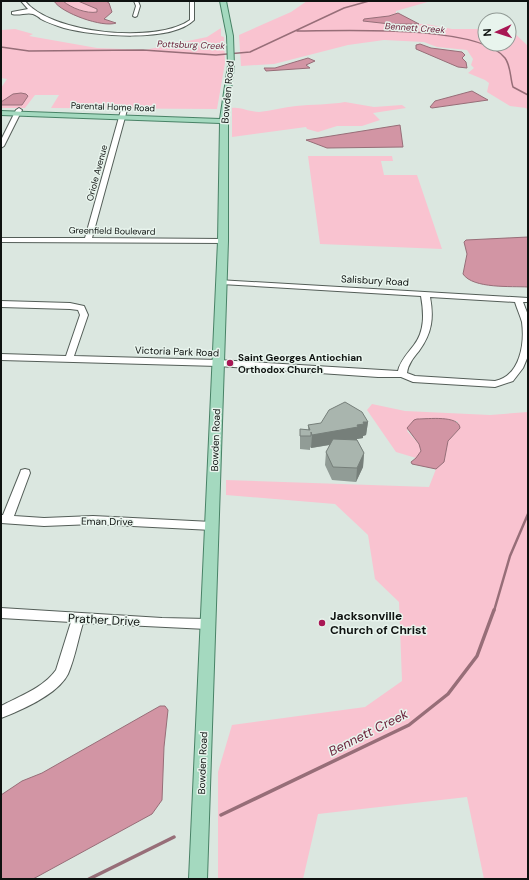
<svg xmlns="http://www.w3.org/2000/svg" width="529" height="880" font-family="'DM Sans',sans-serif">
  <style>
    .green { fill: #f9c3d0 }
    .water { fill: #d295a4; stroke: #976e78 }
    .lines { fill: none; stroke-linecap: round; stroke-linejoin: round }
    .stream-far2 { stroke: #976e78; stroke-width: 1.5 }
    .stream-far1 { stroke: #976e78; stroke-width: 2.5 }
    .stream { stroke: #976e78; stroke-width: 3.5 }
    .minor-casing { stroke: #545e58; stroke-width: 2 }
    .major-casing { stroke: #488266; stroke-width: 2 }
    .minor { fill: #fff; fill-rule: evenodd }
    .major { fill: #a4d9bf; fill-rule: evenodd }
    .wall { fill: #919c96 }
    .shaded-wall { fill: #767f7a }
    .building { fill: #a9b5ae; stroke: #767f7a }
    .poi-dot { fill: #a81754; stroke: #e8f4ed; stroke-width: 1.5 }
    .labels { text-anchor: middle; stroke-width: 3; stroke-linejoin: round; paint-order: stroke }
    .far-water-label { font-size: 9px; font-style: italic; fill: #6b223b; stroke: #e8f4ed }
    .far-street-label { font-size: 9px; fill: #0e1210; stroke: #e8f4ed }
    .street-label { font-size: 10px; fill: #0e1210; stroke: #e8f4ed }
    .poi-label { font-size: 10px; font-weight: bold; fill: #0e1210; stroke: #e8f4ed; text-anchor: start }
    .near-poi-label { font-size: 12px; font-weight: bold; fill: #0e1210; stroke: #e8f4ed; text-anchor: start }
    .near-street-label { font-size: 12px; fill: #0e1210; stroke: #e8f4ed }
    .near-water-label { font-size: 13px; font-style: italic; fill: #6b223b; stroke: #e8f4ed }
  </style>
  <rect width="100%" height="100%" fill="#dbe7e0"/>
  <!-- green -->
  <path class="green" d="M63,1H78L96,7L97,12C87,14 71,9 63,1Z
    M307,1H431L396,11V13L389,16L365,19L363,21L390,24H426L452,29H485V44H509V28L528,46V111L526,108L510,106L487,92L489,83L485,80L468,73L474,68L471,65L473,59L467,50L437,47L424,42L384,40L348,45L274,64L241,66L239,35L291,12Z
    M221,28V36L224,37L225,63L217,109L51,108L59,95H35L25,108H1V88L7,79L1,78V30L15,29L33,34L29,36L97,48L145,50L207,37Z
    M345,102L374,107L402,105L406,108L373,113L380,120L362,126H337L318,132L307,129L306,127L232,137V108C241,107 249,112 259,112C271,111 284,107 296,106C312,104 329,105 345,102Z
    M308,156H392L393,161H381L384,175H417L442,249L320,244Z
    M372,404L405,411L490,415L528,412V879H484L467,797L318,814L303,879H218V772L232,725L365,707L402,681L399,602L375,579L368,535L335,504L226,495V480L429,487L436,469L444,462L448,441L460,428L457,421L417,419L407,431L419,444L421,451L416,458L396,452L367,410Z"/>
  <!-- water -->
  <path class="water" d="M54,1H63C71,8 87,14 97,12V9L78,1H106L109,3L112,12L104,19L116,23C103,28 61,13 54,1Z
    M398,13L419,24H390L363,21L364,19L389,16Z
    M420,44L431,48L462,52L465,55L462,58L466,62L467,68L458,67L416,49V45Z
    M308,58L315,61L306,65L310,68L266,71L264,68H275Z
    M472,91L488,100L432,108L430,107L435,101Z
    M21,93L26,94L28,96L22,105H1V102L13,94Z
    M400,125L403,147L327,148L306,140Z
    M528,237V287C512,286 473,289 463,274L467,254L464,242L466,240Z
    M417,419C428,419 459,415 460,428L448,441L444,462L436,469L412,464L411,462L416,458L421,451L419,444L407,428L414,420Z
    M160,706H165L168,710L164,747L162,800L152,814L33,879H1V795L22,781L42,773Z"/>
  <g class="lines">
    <!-- stream-far2 -->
    <path class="stream-far2" d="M297,31C340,31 478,24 505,58C511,66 510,78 513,87L528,95
      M1,47L29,51L143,50L216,55L250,52L344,8L369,1"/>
    <!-- stream-far1 -->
    <path class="stream-far1" d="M494,611L510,556L528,514"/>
    <!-- stream -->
    <path class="stream" d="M221,815L409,725L448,694L477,656L494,610
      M89,879L174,837"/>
    <!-- minor casing -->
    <g class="minor-casing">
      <path id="minor" d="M21,1H25C51,34 157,44 190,20V1H194V20C171,43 94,36 64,28C56,25 48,23 41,19C39,17 36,15 33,14C27,12 19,16 12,14V12L28,9Z
        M134,1H138L140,6L137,16L135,17L133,16L136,6Z
        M19,108L22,110L4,146L1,148V140L16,110Z
        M124,108L127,110L92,238L223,239H226V243L1,242V238H85L121,110Z
        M218,280L528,298V302H523L528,315V356L523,368L513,381L495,387L413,382L401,377H378L218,366L1,360V354L66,356L80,315L78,310L70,309L1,307V301L70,303L84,306L88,315L74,356L218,360L398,371C400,361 408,353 414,345C425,331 424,313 421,296L221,284H218ZM430,297L515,302C517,309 520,315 522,322C525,344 520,376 495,381L415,376L407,373C408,364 414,357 419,351C432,333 434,318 430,297Z
        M25,469L29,470L30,473L14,516L44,518L93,516L212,522L216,523L218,526L216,529L212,530L93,524L44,526L1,523V515H3L20,473L21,470Z
        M1,608L162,618L207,619L211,621L213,624L211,627L207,629L83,623C78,639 75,658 68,674C58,694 22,710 1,718V706C20,696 43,688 56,670L71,622L1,618Z"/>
    </g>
    <!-- major casing -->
    <g class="major-casing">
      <path id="major" d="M220,1H226L233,36L234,66L228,112V241L207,879H189L218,241L220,123L1,115V111L220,119L228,66L227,36Z"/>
    </g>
    <!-- minor -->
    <use href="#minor" class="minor"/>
    <!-- major -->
    <use href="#major" class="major"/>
  </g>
  <!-- wall -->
  <path class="wall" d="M368,422L366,435L363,436V438L357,439V440L364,453L363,467L356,482L332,480L325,465L326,452L330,445L311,448L310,447V450L300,449V429L308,430V425Z"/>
  <!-- shaded-wall -->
  <path class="shaded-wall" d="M363,422H368L366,435L363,436V438L357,439V440L311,448L312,435L357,425Z
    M364,453L363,467L356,482L357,468Z"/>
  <!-- building -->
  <path class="building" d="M345,402L362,412L368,422H363L364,424L357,425L358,427L312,435L311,432V436H300V429L310,430L308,425L321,423L329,410Z
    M333,439L357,440L364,453L357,468L333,467L326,452Z"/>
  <!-- markers -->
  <g class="poi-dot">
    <circle cx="230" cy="363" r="4"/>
    <circle cx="322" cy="623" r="4"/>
  </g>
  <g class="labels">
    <!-- far-water labels -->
    <g class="far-water-label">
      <text transform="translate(415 28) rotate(4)" y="3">Bennett Creek</text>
      <text transform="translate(191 45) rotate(2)" y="3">Pottsburg Creek</text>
    </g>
    <!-- far-street labels -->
    <g class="far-street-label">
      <text transform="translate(113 107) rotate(2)" y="3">Parental Home Road</text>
      <text transform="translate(97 173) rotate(-75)" y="3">Oriole Avenue</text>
      <text transform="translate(112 231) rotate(1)" y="3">Greenfield Boulevard</text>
    </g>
    <!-- street labels -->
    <g class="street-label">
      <text transform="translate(227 92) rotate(-85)" y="4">Bowden Road</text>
      <text transform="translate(375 280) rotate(3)" y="4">Salisbury Road</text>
      <text transform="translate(177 351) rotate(2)" y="4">Victoria Park Road</text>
      <text transform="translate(215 440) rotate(-88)" y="4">Bowden Road</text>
      <text transform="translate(107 521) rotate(1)" y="4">Eman Drive</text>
      <text transform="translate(202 763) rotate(-88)" y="4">Bowden Road</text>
    </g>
    <!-- poi labels -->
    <g class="poi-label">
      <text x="238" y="361">Saint Georges Antiochian<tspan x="238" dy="12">Orthodox Church</tspan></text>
    </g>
    <!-- near-poi labels -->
    <g class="near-poi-label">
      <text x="330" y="620">Jacksonville<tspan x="330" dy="14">Church of Christ</tspan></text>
    </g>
    <!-- near-street labels -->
    <g class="near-street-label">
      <text transform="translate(104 620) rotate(3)" y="4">Prather Drive</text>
    </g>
    <!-- near-water labels -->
    <g class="near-water-label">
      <text transform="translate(368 732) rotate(-27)" y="5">Bennett Creek</text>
    </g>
  </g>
  <!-- border -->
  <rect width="529" height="880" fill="none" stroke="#0e1210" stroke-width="4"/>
  <!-- north arrow -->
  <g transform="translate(497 32) rotate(267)"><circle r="19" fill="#e8f4ed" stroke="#919a95"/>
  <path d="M0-3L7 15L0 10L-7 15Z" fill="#a81754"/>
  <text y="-6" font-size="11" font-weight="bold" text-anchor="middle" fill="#0e1210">N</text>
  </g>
</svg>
